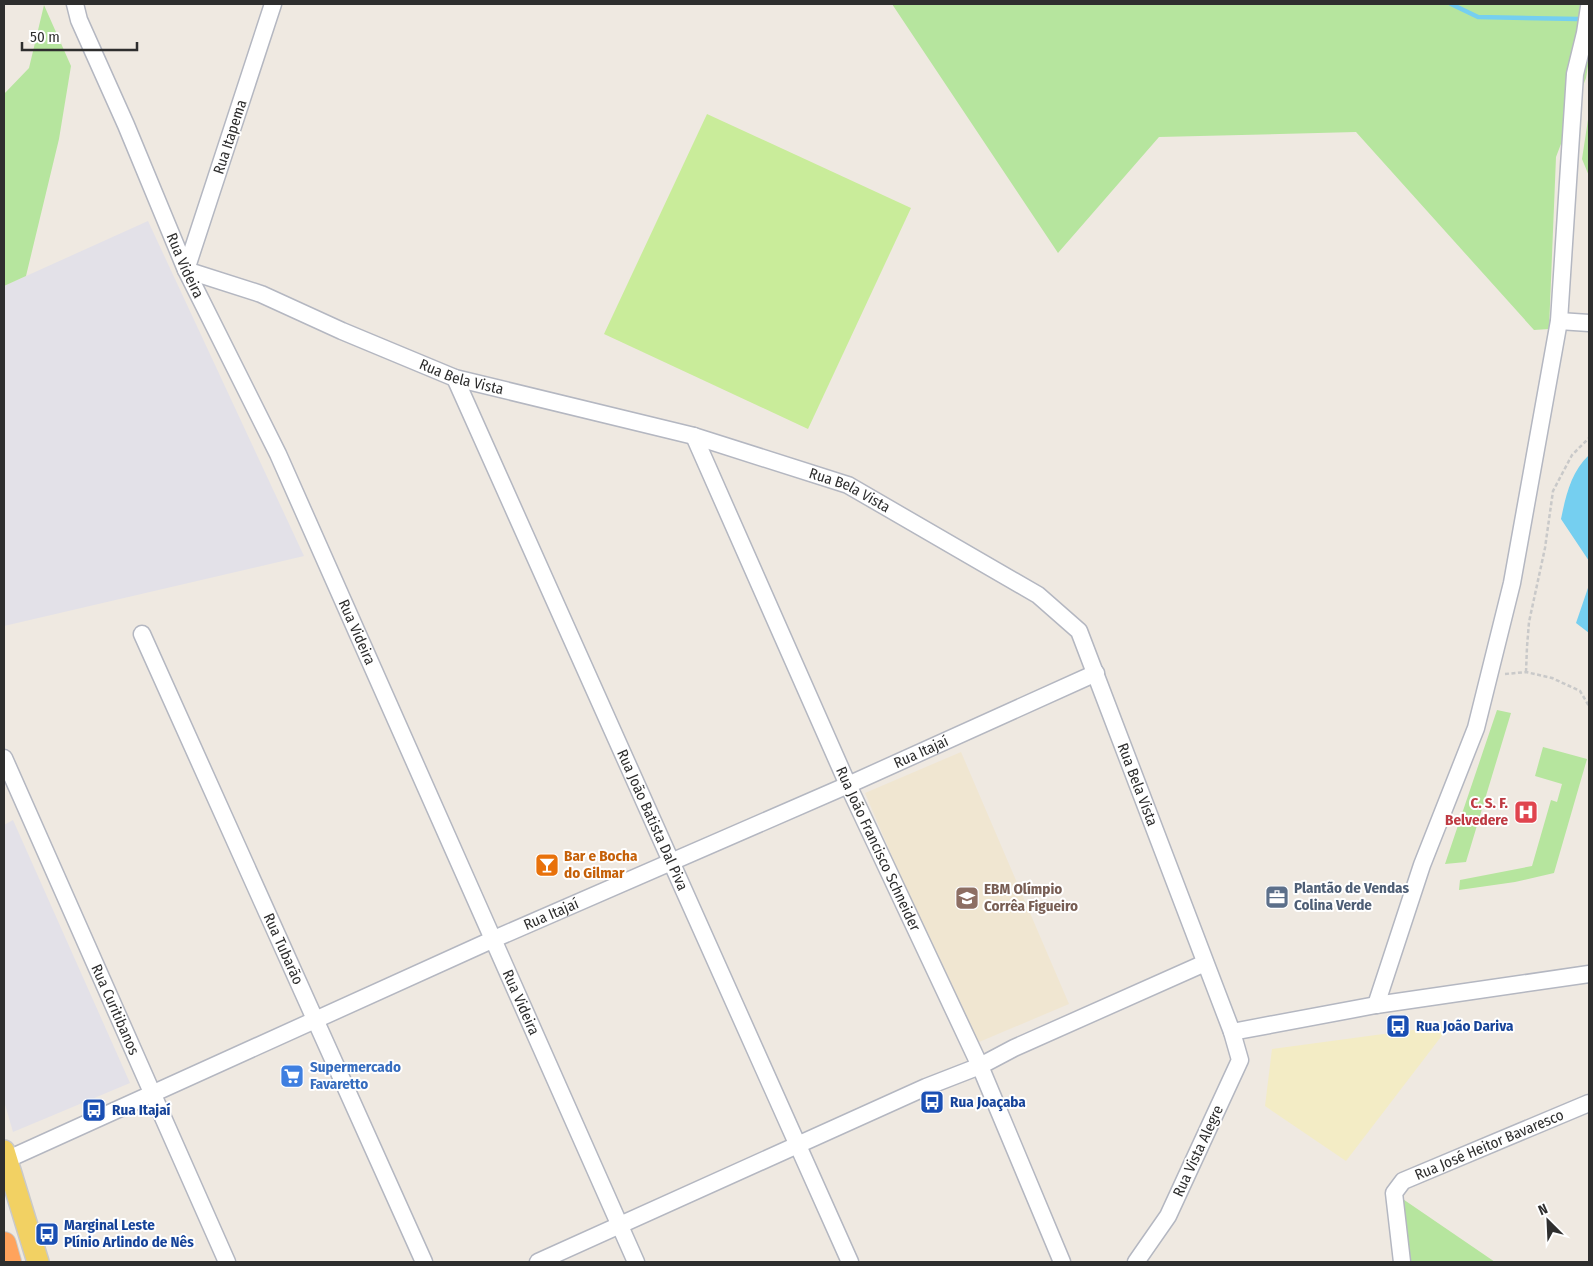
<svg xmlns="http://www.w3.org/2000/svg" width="1593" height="1266" font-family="'Fira Sans Condensed',sans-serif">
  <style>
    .industrial { fill: #e3e1e8 }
    .education { fill: #f0e6d1 }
    .green { fill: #b6e59e }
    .sand { fill: #f3ecc5 }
    .pitch { fill: #c9ec9a }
    .water { fill: #75cff0 }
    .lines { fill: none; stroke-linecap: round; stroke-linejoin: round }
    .stream { stroke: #75cff0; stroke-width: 4.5 }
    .minor-casing { stroke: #b4b7c1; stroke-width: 19 }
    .major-casing { stroke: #c9c9c9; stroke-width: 24 }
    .highway-casing { stroke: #c9c9c9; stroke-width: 26 }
    .path { stroke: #c9c9c9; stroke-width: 2.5; stroke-dasharray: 4 2.5; stroke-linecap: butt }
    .minor { stroke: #fff; stroke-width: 16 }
    .major { stroke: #f2d163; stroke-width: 21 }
    .highway { stroke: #ffa35c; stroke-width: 24 }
    .labels { text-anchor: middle; stroke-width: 4; stroke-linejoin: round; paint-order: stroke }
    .street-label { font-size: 15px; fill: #2e2e2e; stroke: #fff }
    .health-label { font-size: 15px; font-weight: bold; fill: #be3a42; stroke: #fff; text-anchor: end }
    .food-label { font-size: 15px; font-weight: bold; fill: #c56008; stroke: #fff; text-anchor: start }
    .service-label { font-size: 15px; font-weight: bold; fill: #4e5e75; stroke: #fff; text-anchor: start }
    .education-label { font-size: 15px; font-weight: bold; fill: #785e54; stroke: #fff; text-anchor: start }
    .transit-label { font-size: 15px; font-weight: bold; fill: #164399; stroke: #fff; text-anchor: start }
    .shop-label { font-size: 15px; font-weight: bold; fill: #366cbe; stroke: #fff; text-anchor: start }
  </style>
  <rect width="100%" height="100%" fill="#efe9e1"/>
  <!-- industrial -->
  <path class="industrial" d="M148,221L304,556L4,626V286Z
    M13,820L130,1083L13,1132L4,1101V825Z"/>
  <!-- education -->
  <path class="education" d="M961,752L1069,1004L972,1045L865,793Z"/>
  <!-- green -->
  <path class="green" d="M892,4H1589V60L1586,78L1556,157L1549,329L1534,330L1356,132L1159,137L1058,253Z
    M44,5L71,66L59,139L26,276L4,286V94L29,68Z
    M1589,113V176L1582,159Z
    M1497,710L1511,713L1466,862L1445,864Z
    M1543,747L1587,759L1554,873L1515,882L1459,890L1460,880L1532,866L1551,800L1557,802L1562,784L1535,776Z
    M1394,1193L1495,1262H1402Z"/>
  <!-- sand -->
  <path class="sand" d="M1450,1025L1346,1161L1265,1106L1272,1049Z"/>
  <!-- pitch -->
  <path class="pitch" d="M707,114L911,208L808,429L604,334Z"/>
  <!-- water -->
  <path class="water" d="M1589,455V561L1561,519C1566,495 1571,472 1589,455Z
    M1589,585V633L1576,623Z"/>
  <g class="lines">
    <!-- stream -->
    <path class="stream" d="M1451,4L1478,17L1578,19"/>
    <!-- minor casing -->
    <g class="minor-casing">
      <g id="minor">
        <path id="s1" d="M75,4L79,20L126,125L186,270L278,454L636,1262"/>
        <path id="s2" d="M273,4L186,270L261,294L342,331L455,378L694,436L848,485L1038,595L1079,631L1232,1032L1240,1060L1168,1216L1136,1262"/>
        <path d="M1559,321L1589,323"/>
        <path id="s3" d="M455,378L850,1262"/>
        <path id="s4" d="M694,436L848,785L980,1066L1062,1262"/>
        <path id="s5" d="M142,634L424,1262"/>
        <path id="s6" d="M4,758L227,1262"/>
        <path d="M1376,1005L1422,865L1476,728L1512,583L1559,321L1575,74L1585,33L1589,7"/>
        <path d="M1232,1032L1376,1005L1589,974"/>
        <path id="s7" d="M6,1160L494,939L848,785L1096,673"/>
        <path d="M538,1262L926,1087L980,1066L1014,1048L1205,963"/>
        <path id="s8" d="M1402,1262L1394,1193L1403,1181L1589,1103"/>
      </g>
    </g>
    <!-- major casing -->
    <g class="major-casing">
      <path id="major" d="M4,1151L38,1262"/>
    </g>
    <!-- highway casing -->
    <g class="highway-casing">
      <path id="highway" d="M4,1244L9,1262"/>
    </g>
    <!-- path -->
    <path class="path" d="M1526,672L1527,647L1529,622L1545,548L1553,491L1572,455L1589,438
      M1505,674L1526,672L1552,678L1580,691L1589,706"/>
    <!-- minor -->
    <use href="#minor" class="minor"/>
    <!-- major -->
    <use href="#major" class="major"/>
    <!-- highway -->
    <use href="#highway" class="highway"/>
  </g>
  <!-- icons -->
  <defs>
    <g id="hospital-square" transform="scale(1.25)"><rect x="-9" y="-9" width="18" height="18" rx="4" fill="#e0444e" stroke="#fff"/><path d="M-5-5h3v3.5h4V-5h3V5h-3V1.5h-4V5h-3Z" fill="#fff"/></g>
    <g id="bar-square" transform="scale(1.25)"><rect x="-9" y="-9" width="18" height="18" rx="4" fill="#e8710a" stroke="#fff"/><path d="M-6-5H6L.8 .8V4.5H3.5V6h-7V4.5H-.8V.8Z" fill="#fff"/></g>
    <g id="office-square" transform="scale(1.25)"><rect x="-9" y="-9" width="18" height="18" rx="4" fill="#5c6f8a" stroke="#fff"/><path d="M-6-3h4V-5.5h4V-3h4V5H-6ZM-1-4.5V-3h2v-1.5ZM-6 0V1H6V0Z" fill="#fff"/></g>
    <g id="school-square" transform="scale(1.25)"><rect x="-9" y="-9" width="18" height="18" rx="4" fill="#8d6e63" stroke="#fff"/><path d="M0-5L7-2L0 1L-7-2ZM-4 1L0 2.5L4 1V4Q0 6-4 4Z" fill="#fff"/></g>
    <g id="bus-square" transform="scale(1.25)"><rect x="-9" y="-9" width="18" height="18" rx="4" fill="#1a4fb4" stroke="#fff"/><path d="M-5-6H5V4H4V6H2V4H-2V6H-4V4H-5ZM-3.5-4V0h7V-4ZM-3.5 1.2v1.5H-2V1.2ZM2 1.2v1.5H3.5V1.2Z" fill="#fff"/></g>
    <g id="supermarket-square" transform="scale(1.25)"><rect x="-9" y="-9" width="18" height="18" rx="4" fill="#3f7fe0" stroke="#fff"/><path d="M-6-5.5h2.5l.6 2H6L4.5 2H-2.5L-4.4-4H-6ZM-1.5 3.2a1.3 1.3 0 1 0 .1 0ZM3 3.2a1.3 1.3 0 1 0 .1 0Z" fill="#fff"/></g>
  </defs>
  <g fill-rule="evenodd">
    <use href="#hospital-square" x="1526" y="812"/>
    <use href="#bar-square" x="547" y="865"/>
    <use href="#office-square" x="1277" y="897"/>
    <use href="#school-square" x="967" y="898"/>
    <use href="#bus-square" x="1398" y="1026"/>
    <use href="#supermarket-square" x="292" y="1076"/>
    <use href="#bus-square" x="932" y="1102"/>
    <use href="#bus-square" x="94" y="1110"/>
    <use href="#bus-square" x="47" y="1234"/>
  </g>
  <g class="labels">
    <!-- street labels -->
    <g class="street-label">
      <text transform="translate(230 137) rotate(-72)" y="5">Rua Itapema</text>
      <text dy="5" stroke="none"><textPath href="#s1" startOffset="284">Rua Videira</textPath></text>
      <text dy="5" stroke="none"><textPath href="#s2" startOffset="576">Rua Bela Vista</textPath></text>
      <text dy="5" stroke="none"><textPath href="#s2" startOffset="981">Rua Bela Vista</textPath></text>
      <text dy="5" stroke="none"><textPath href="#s1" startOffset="689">Rua Videira</textPath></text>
      <text dy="5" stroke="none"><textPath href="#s7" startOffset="1002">Rua Itajaí</textPath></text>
      <text dy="5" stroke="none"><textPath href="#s2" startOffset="1416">Rua Bela Vista</textPath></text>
      <text dy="5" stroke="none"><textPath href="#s3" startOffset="484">Rua João Batista Dal Piva</textPath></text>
      <text dy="5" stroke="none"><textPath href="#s4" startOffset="452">Rua João Francisco Schneider</textPath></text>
      <text dy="5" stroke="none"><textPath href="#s7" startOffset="598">Rua Itajaí</textPath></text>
      <text dy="5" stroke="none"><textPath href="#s5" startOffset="345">Rua Tubarão</textPath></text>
      <text dy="5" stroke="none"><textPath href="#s1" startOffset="1094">Rua Videira</textPath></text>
      <text dy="5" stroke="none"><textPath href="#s6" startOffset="275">Rua Curitibanos</textPath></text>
      <text dy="5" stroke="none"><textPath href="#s8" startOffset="178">Rua José Heitor Bavaresco</textPath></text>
      <text transform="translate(1198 1151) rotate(-65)" y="5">Rua Vista Alegre</text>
    </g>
    <!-- health labels -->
    <g class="health-label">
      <text x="1508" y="808">C. S. F.<tspan x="1508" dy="17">Belvedere</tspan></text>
    </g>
    <!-- food labels -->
    <g class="food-label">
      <text x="564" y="861">Bar e Bocha<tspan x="564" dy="17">do Gilmar</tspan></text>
    </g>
    <!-- service labels -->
    <g class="service-label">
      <text x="1294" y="893">Plantão de Vendas<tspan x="1294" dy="17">Colina Verde</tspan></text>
    </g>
    <!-- education labels -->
    <g class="education-label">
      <text x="984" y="894">EBM Olímpio<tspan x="984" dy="17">Corrêa Figueiro</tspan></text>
    </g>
    <!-- transit labels -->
    <g class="transit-label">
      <text x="1416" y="1031">Rua João Dariva</text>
      <text x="950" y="1107">Rua Joaçaba</text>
      <text x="112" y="1115">Rua Itajaí</text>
      <text x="64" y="1230">Marginal Leste<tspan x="64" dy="17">Plínio Arlindo de Nês</tspan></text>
    </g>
    <!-- shop labels -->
    <g class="shop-label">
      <text x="310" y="1072">Supermercado<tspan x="310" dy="17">Favaretto</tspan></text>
    </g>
  </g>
  <!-- border -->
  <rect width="1593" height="1266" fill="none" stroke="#2e2e2e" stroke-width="10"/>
  <!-- north arrow -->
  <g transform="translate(1548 1221) rotate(336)" stroke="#ffffff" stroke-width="4" paint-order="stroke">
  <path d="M0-4L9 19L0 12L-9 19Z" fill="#2e2e2e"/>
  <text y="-8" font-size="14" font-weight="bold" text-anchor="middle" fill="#2e2e2e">N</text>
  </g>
  <!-- scale -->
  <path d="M22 42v8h115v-8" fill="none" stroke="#2e2e2e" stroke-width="2.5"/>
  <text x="30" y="42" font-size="15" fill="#2e2e2e" stroke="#ffffff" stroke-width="4" paint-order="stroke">50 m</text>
</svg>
